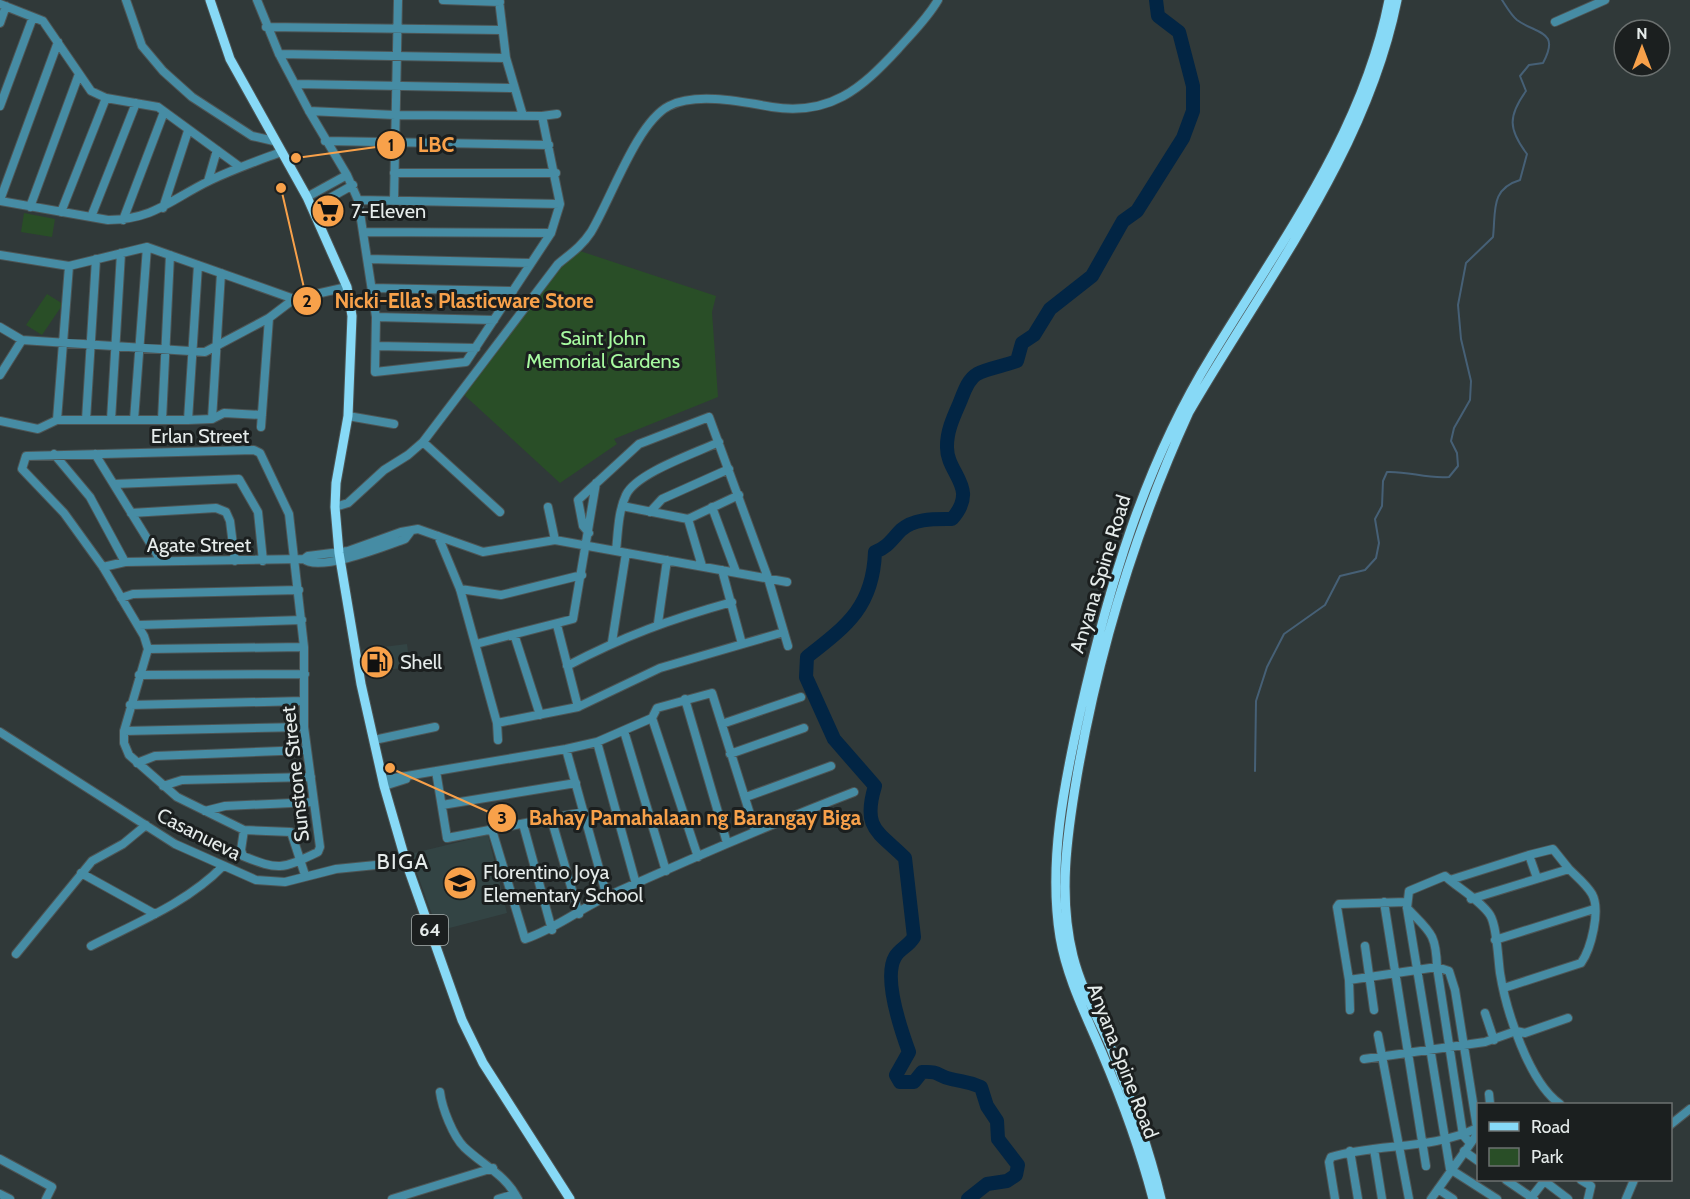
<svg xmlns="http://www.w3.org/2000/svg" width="1690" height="1199" font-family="Cabin,sans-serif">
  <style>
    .built { fill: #344 }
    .green { fill: #294e27 }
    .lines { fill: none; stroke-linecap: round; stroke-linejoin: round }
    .stream { stroke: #466076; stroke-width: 2 }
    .river { stroke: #022544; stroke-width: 14 }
    .minor-casing { stroke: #4d5555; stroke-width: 10 }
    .major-casing { stroke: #4d5555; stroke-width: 11 }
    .minor { stroke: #468ca4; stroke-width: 8 }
    .major { stroke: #87d9f6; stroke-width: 9 }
    .labels { text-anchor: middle; stroke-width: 6; stroke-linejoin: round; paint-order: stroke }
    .shield { fill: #1b1f1f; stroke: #a8aead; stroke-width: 1.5 }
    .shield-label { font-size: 18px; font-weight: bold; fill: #e5ebea }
    .poi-label { font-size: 20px; fill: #e5ebea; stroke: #1b1f1f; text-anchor: start }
    .park-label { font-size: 20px; fill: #a7faa0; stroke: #1b1f1f }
    .street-label { font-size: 20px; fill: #e5ebea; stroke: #1b1f1f }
    .quarter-label { font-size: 22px; letter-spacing: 1.5px; fill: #e5ebea; stroke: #1b1f1f }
    .leader { fill: none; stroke: #f8a14a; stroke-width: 2 }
    .callout-dot { fill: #f8a14a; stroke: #1b1f1f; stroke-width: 2 }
    .mark-label { font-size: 18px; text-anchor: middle; font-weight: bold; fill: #111 }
    .callout-label { font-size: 21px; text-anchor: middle; font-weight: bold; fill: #f8a14a; stroke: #1b1f1f; stroke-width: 6; stroke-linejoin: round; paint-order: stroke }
  </style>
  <rect width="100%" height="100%" fill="#303939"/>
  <!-- built -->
  <path class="built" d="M407,644L410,667L362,673L359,650Z
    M488,835L507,913L438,931L410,854Z"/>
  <!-- green -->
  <path class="green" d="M24,213L55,219L52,237L21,232Z
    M580,251L716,296L712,312L718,397L614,439L617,444L560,483L462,393L558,266Z
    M47,294L63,304L42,335L26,325Z"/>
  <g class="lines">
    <!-- stream -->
    <path class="stream" d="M1255,771L1256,701L1267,667L1284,634L1325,605L1340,576L1365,570L1376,558L1379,543L1375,519L1382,506L1383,481L1387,472C1409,471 1426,479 1449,477L1458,466L1457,453L1451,441L1454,428L1470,400L1471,381L1461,339L1458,305L1466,263L1493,237C1496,211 1490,189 1520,180L1527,154C1508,129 1508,116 1526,91L1520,76L1529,65L1543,63C1561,30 1536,34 1517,20C1511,15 1506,6 1502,0"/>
    <!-- river -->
    <path class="river" d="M968,1199L987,1184L1007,1181L1016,1175L1018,1165L998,1139L997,1121L987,1106L981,1087C968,1081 963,1082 951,1079C937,1076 941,1071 922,1072L914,1082H900L896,1075L909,1052C901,1030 883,978 895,957C899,949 909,946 914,937L905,858C878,831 862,829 875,786L834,739L806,677L807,657C848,625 873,606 875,552C888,547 892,539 901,530C914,518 935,519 952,519C980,487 946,474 947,446C947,430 954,416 960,402C964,392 968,379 977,374C989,368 1004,366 1017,361L1022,343L1034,335L1050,309L1092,276L1123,221L1137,211L1183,138L1193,111V86L1179,32L1158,16L1156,0"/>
    <!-- minor casing -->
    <g class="minor-casing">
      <path id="minor" d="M126,0L142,46L163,71L192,97L252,136L274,141
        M257,0L279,54L309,111L347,175L358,200L376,317L375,372L466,362L551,233L560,204L542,116
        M443,0L500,2
        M499,0L506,58L523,116
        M0,4L43,21L91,91L106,98L158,107L240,167
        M1555,22L1605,0
        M0,23L6,6
        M266,27L501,30
        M279,54L506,58
        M295,84L512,88
        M0,106L33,17
        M309,111L395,115L542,116L557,114
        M325,141L549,145
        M394,173H556
        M208,181L217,150
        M307,197L347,175
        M0,200L58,42
        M358,200L560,204
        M394,200L398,0
        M0,201L108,220C156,219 171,199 211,180C234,169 257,161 281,152
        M30,207L79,74
        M163,208L188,131
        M312,208L353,185
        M61,212L106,98
        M91,217L136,103
        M123,220L164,112
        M363,232L551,233
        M0,255L69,266L147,247L294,299
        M368,259L530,263
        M372,288L513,291
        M376,317L494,320
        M0,327L22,340L205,352L269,318L294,299L347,287
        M376,346L476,348
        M0,375L22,340
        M348,416L394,424
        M212,419L221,273
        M57,420L69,266
        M86,420L96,259
        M111,420L121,253
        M134,420L147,247
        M162,420L170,255
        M188,420L198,265
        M0,421L38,429L57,420H188L212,419L224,413L262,415
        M261,427L269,318
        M423,442L500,512
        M54,454L90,497L125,562
        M95,454L161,561
        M114,484L239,479L258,512L263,561
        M622,506L688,519
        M335,507L348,503L384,470L408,455L423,442L558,264C570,254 582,246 591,232C611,199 637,122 669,106C696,92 743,102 772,107C830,116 861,89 898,49C912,33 927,19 938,0
        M548,507L555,540
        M712,507L736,572
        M650,512L662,499L729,469
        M131,513L216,508L226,512L230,521L235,561
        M589,533L583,526L578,500L639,444L709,417L768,578L788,646
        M438,536L460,589L497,723L578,707L660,668L784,632
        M616,551C618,533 618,512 626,495C636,473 696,453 719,442
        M304,559C318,573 388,545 405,539L411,531
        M702,566L688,519L739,495
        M103,567L125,562L304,559L308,556L348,551L401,532L418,529L483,552L555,540L787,582
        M722,570L742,644
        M460,589L501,595L582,575
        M121,598L133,594L299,590
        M658,623L667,560
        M139,625L302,620
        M557,625L578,707
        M514,634L540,715
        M612,642L626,553
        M476,644L573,619L596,483
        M148,649L304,647
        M567,666C624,636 671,619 732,602
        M139,675L305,674
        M685,699L727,843
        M130,705L303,701
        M652,718L657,708L712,693L755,830
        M497,723L498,740
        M722,724L801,697
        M124,731L304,727
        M624,731L666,871
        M0,732L175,844L256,880L285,882L336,869L406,862
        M374,740L435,727
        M597,742L636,884
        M566,749L607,897
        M730,754L804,728
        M137,763L155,756L307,750
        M436,771L447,838L584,812
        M383,780L566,749L597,742L652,718L698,857
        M163,786L182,780L311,777
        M384,786L406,779
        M746,797L831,766
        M442,805L576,783
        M205,811L225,806L314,802
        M551,818L579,914
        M523,824L552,930
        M244,830L241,850L243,856C280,871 282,869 318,852L320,847L304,727V647L289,514L260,453L254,450L26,456L22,469L64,513L103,567L144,636L148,649L124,731V743L129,755L177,797L244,830L291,832L305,875
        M492,830L525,939C559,927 579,909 610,895C690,859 771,824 854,792
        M81,873L155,914
        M1450,880L1529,855L1537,878
        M1471,899L1569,869L1553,849L1529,855
        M1384,902L1426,1166
        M1407,908C1430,932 1436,933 1437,967L1463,1135L1470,1143
        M1495,940L1594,909
        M91,946C136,923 187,903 223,866
        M1365,946L1374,1010
        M16,954L92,861L123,844L146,825
        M1349,980L1437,967L1449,971L1455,990L1478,1134
        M1504,988L1581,963C1591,949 1601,910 1592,894C1587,885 1576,876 1569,869
        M1350,1010L1349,980L1337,907L1339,904L1407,902
        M1485,1013L1494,1040
        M1378,1035L1409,1199
        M1364,1059L1485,1042L1516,1031L1525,1033L1568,1018
        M440,1092C442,1108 453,1136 464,1147C484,1166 505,1174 518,1199
        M1489,1094L1490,1104
        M1670,1125L1690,1109
        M1374,1149L1382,1199
        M1350,1151L1358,1199
        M1464,1151L1478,1161
        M0,1159L52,1187L46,1199
        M1506,1180L1534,1199
        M1543,1180L1568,1199
        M1581,1180L1591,1186L1588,1199
        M1438,1189L1453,1199
        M0,1194L10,1199
        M392,1199L493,1168
        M498,1199L515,1194
        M1335,1199L1329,1162L1331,1157C1379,1143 1432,1150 1477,1128
        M1431,1199L1478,1133
        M1497,1199L1450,1169L1407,908L1409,891L1445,876C1458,888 1480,900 1490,915C1497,926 1498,959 1500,973C1506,1010 1529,1083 1560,1104
        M1530,1199L1545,1180
        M1626,1199L1634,1180"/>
    </g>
    <!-- major casing -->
    <g class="major-casing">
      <path id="major" d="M210,0L230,59L307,197L347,287L352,316L348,416L336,483L335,507L339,553L361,684L384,786L406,862L462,1020L483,1063L570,1199
        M1153,1199C1140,1149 1122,1100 1102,1053C1086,1015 1067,978 1060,937C1048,863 1064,785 1080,713C1108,589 1144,466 1211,357C1280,243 1363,133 1389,0
        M1161,1199C1149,1148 1130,1097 1111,1048C1098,1018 1081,988 1073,956C1058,897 1067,835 1077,776C1099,649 1136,528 1189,412C1266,279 1366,153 1397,0"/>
    </g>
    <!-- minor -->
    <use href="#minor" class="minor"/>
    <!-- major -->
    <use href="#major" class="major"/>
  </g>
  <!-- icons -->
  <defs>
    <g id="supermarket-disc" transform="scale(1.725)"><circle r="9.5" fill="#f8a14a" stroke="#1b1f1f"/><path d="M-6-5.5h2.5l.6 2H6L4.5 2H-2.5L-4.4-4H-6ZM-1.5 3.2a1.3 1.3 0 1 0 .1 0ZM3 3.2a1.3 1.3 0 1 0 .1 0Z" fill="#111"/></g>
    <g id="fuel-disc" transform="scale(1.725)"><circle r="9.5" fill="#f8a14a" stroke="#1b1f1f"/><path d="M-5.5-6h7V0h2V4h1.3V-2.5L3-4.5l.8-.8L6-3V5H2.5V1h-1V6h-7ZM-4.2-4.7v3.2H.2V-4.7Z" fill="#111"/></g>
    <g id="school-disc" transform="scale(1.725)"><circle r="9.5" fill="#f8a14a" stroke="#1b1f1f"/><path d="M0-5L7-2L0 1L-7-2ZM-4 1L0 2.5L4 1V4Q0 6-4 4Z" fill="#111"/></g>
  </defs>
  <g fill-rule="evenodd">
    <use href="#supermarket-disc" x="328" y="211"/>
    <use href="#fuel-disc" x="377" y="662"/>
    <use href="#school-disc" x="460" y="883"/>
  </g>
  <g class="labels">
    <!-- shield labels -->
    <rect class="shield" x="412" y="915" width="36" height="30" rx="4.5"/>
    <g class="shield-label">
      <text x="430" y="936">64</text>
    </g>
    <!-- poi labels -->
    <g class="poi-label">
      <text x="351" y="218">7-Eleven</text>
      <text x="400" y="669">Shell</text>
      <text x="483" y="879">Florentino Joya<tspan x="483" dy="23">Elementary School</tspan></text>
    </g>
    <!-- park labels -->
    <g class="park-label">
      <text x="603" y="345">Saint John<tspan x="603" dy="23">Memorial Gardens</tspan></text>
    </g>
    <!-- street labels -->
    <g class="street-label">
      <text x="200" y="443">Erlan Street</text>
      <text x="199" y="552">Agate Street</text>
      <text transform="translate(1100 574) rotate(-73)" y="7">Anyana Spine Road</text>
      <text transform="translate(295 774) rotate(-96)" y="7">Sunstone Street</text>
      <text transform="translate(199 834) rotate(27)" y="7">Casanueva</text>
      <text transform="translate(1123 1061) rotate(69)" y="7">Anyana Spine Road</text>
    </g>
    <!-- quarter labels -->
    <g class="quarter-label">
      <text x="403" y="869">BIGA</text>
    </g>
  </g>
  <!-- callouts -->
  <path class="leader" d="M296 158L391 145M281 188L307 301M390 768L502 818"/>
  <g class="callout-dot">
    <circle cx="296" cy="158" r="6"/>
    <circle cx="281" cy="188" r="6"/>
    <circle cx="390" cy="768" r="6"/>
    <circle cx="391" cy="145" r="15"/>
    <circle cx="307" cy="301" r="15"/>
    <circle cx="502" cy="818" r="15"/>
  </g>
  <g class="mark-label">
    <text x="391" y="151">1</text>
    <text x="307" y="307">2</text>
    <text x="502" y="824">3</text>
  </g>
  <g class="callout-label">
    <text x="436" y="152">LBC</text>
    <text x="464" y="308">Nicki-Ella's Plasticware Store</text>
    <text x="695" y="825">Bahay Pamahalaan ng Barangay Biga</text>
  </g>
  <!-- legend -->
  <rect x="1477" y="1103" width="195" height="78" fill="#1b1f1f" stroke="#6c7170" stroke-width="1.5"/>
  <rect x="1489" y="1122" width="30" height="9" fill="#87d9f6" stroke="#6c7170" stroke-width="1.5"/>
  <text x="1531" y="1133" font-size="18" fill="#e5ebea">Road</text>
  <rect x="1489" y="1148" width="30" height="18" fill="#294e27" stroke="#6c7170" stroke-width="1.5"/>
  <text x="1531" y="1163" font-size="18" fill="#e5ebea">Park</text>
  <!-- north arrow -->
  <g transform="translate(1642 48)"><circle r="28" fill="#1b1f1f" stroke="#6c7170" stroke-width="1.5"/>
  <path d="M0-4.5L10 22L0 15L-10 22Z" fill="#f8a14a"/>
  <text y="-9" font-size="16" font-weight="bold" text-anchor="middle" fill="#e5ebea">N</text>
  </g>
</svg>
